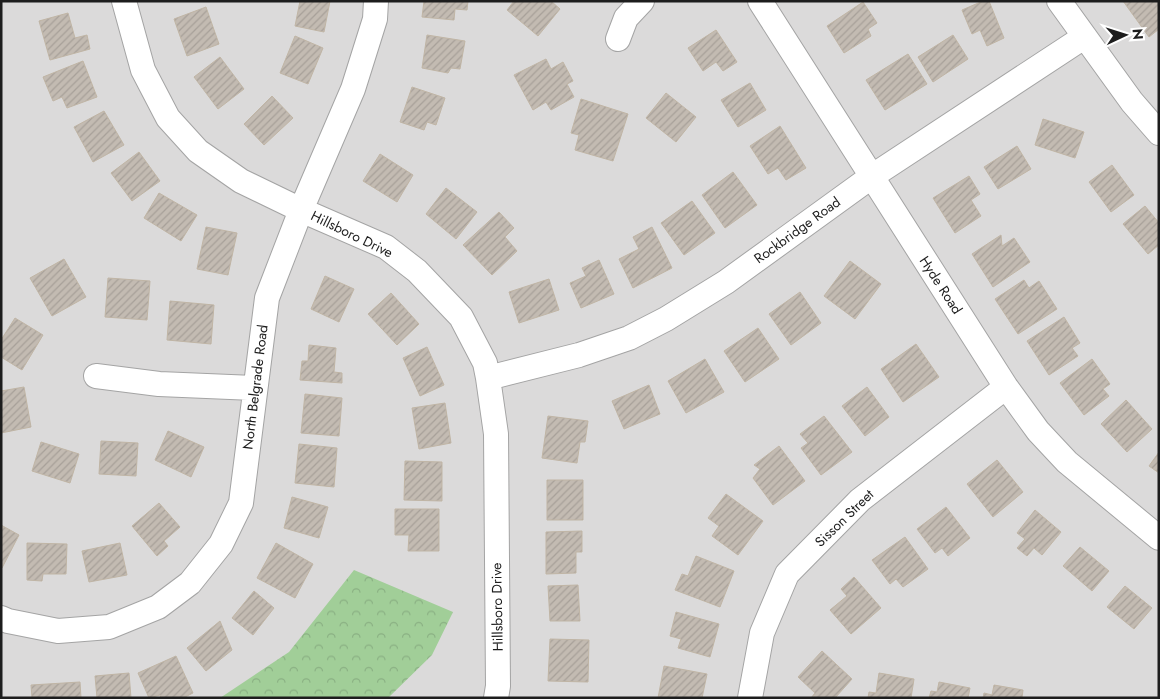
<svg xmlns="http://www.w3.org/2000/svg" width="1160" height="699" font-family="Jost,sans-serif">
  <style>
    .residential { fill: #dbdada }
    .forest { fill: url(#forest-crowns) }
    .building { fill: url(#building-hatch); stroke: #c0b5a5 }
    .lines { fill: none; stroke-linecap: round; stroke-linejoin: round }
    .minor-casing { stroke: #a4a4a4; stroke-width: 26 }
    .minor { stroke: #fff; stroke-width: 24 }
    .labels { text-anchor: middle; stroke-width: 4; stroke-linejoin: round; paint-order: stroke }
    .street-label { font-size: 14px; fill: #1d1d1d; stroke: #fff }
  </style>
  <defs>
    <pattern id="forest-crowns" width="20" height="18" patternUnits="userSpaceOnUse" patternTransform="scale(1.25)"><rect width="20" height="18" fill="#a1ce98"/><path d="M2 6a3 3 0 1 1 6 0M12 15a3 3 0 1 1 6 0" fill="none" stroke="#8ab083"/></pattern>
    <pattern id="building-hatch" width="6" height="6" patternUnits="userSpaceOnUse" patternTransform="scale(1.25)"><rect width="6" height="6" fill="#c3bbb2"/><path d="M-1 1l2-2M0 6l6-6M5 7l2-2" fill="none" stroke="#a7a099"/></pattern>
  </defs>
  <rect width="100%" height="100%" fill="#eeece3"/>
  <!-- residential -->
  <path class="residential" d="M1,1H1159V698H1Z"/>
  <!-- forest -->
  <path class="forest" d="M354,570L453,612L432,655L388,698H220L289,652Z"/>
  <!-- building -->
  <path class="building" d="M300,1H330L324,32L295,26Z
    M424,1H468L467,10L455,9L454,20L422,17Z
    M514,1H551L560,9L538,36L507,10Z
    M983,1H989L1004,38L987,46L980,30L972,34L962,10Z
    M1123,1H1159V29L1149,37Z
    M863,2L877,23L868,29L871,36L844,53L827,26Z
    M206,7L219,44L187,56L174,19Z
    M68,13L75,38L87,35L90,49L50,60L39,21Z
    M716,30L737,62L723,71L716,62L703,71L688,48Z
    M427,35L465,41L460,69L451,68L448,73L422,68Z
    M953,35L968,59L933,82L918,57Z
    M295,36L323,48L308,84L280,73Z
    M908,54L927,84L885,110L866,80Z
    M220,57L244,89L218,109L194,77Z
    M546,59L551,69L563,62L573,81L567,84L574,97L551,110L546,102L533,110L514,75Z
    M83,61L97,97L67,108L62,97L53,101L43,77Z
    M750,83L766,110L738,127L721,100Z
    M412,87L445,98L436,125L427,122L424,130L400,122Z
    M666,93L696,117L676,142L646,118Z
    M272,96L293,118L264,145L244,124Z
    M581,99L628,114L613,161L575,150L579,135L571,133Z
    M104,111L124,145L93,162L74,127Z
    M1043,119L1084,132L1075,158L1035,145Z
    M780,126L806,168L786,180L778,168L768,174L750,146Z
    M1017,146L1031,169L998,189L984,167Z
    M139,152L160,181L132,201L111,173Z
    M380,154L413,175L397,202L363,181Z
    M1112,165L1134,195L1111,212L1089,182Z
    M733,172L757,205L725,228L702,195Z
    M969,176L980,194L971,200L981,216L955,233L933,198Z
    M446,188L477,212L456,239L426,214Z
    M159,193L197,215L181,241L144,218Z
    M692,201L715,233L684,255L661,223Z
    M1145,206L1159,223V245L1148,254L1123,224Z
    M499,212L514,228L505,237L517,251L492,275L463,245Z
    M206,227L237,233L228,275L197,269Z
    M652,227L672,268L633,288L619,259L639,249L633,237Z
    M1001,235L1002,246L1014,238L1030,262L993,287L972,254Z
    M64,259L86,297L52,316L30,278Z
    M599,260L614,294L581,308L570,283L586,276L582,268Z
    M850,261L881,284L855,319L824,296Z
    M325,276L354,289L339,322L311,309Z
    M108,278L150,281L147,320L105,317Z
    M549,279L559,310L519,323L509,292Z
    M1024,280L1029,288L1039,281L1057,309L1018,334L995,299Z
    M800,292L821,323L791,345L769,314Z
    M391,293L419,324L397,345L368,314Z
    M170,301L214,305L211,344L167,340Z
    M1064,317L1080,343L1072,348L1078,356L1049,375L1027,341Z
    M15,318L43,335L22,370L1,357V340Z
    M758,328L779,359L745,382L724,351Z
    M916,344L939,377L903,402L881,369Z
    M309,345L336,348L334,372L342,373V383L300,380L302,361H308Z
    M427,347L444,385L420,396L403,358Z
    M705,359L724,392L686,413L668,381Z
    M1092,359L1110,384L1103,389L1109,396L1084,415L1060,383Z
    M649,385L660,414L624,429L612,401Z
    M24,387L31,427L1,433V391Z
    M867,387L889,417L865,436L842,406Z
    M305,394L342,398L339,436L301,433Z
    M1126,400L1152,429L1127,452L1101,424Z
    M445,403L451,443L419,449L412,408Z
    M548,416L588,421L585,442H580L577,463L542,458Z
    M824,416L852,452L821,475L801,448L808,443L800,434Z
    M168,431L204,447L191,477L155,460Z
    M101,441L138,443L136,476L99,474Z
    M41,442L79,454L70,483L32,471Z
    M299,444L337,448L334,487L295,483Z
    M779,446L805,481L773,505L753,478L760,469L754,465Z
    M1159,452V473L1149,466Z
    M997,460L1023,492L993,517L967,484Z
    M405,461L442,462V501L404,500Z
    M547,480H583V520H547Z
    M726,494L763,521L738,555L712,536L719,526L708,518Z
    M292,497L328,507L319,538L284,528Z
    M159,503L180,527L164,541L168,546L157,556L132,526Z
    M946,507L970,538L948,556L942,548L935,553L917,529Z
    M395,509H439V551H408L409,535H395Z
    M1035,510L1061,532L1042,555L1034,548L1027,556L1017,548L1025,539L1017,533Z
    M1,525L19,535L2,568H1Z
    M582,531V552H576V573L546,574V532Z
    M905,537L928,569L903,587L896,579L890,584L872,560Z
    M27,543L67,544L66,574H43L42,581L27,580Z
    M120,543L127,575L89,582L82,551Z
    M276,543L313,564L295,598L257,578Z
    M1080,547L1109,571L1092,591L1063,566Z
    M696,556L734,571L720,607L675,590L682,574L688,576Z
    M854,577L881,608L851,634L830,610L847,596L841,589Z
    M578,585L580,621H550L548,586Z
    M1125,586L1152,608L1134,629L1107,607Z
    M254,591L274,608L253,635L232,618Z
    M676,612L719,624L710,657L678,648L681,639L670,636Z
    M220,621L232,650L206,671L187,648Z
    M550,639L589,640L588,682L548,681Z
    M822,651L852,679L835,698H811L815,693L798,677Z
    M176,656L193,693L183,698H161L160,695L149,698L138,673Z
    M664,666L707,674L702,698H658Z
    M129,673L131,698H97L95,676Z
    M879,673L914,679L911,698H868L869,692L876,693Z
    M80,682L81,698H32L31,685Z
    M939,682L970,688L968,698H929L931,691L937,692Z
    M994,685L1023,690L1022,698H983L984,693L992,695Z"/>
  <g class="lines">
    <!-- minor casing -->
    <g class="minor-casing">
      <path id="minor" d="M124,1L143,70L168,118L198,151L241,181L301,210L386,247L417,271L461,317L485,363L488,378L496,434L498,686L496,698
        M760,1L1006,387L1038,431L1067,462L1159,538
        M1059,1L1132,102L1159,133
        M618,39L626,18L642,1
        M96,376L159,384L254,388
        M488,378L579,355L629,338L666,319L726,282L871,177L1084,37
        M1,618L8,621L58,631L109,627L158,607L190,583L221,544L241,503L267,298L301,210L353,89L375,19L376,1
        M750,698L762,633L787,574L860,500L1006,387"/>
    </g>
    <!-- minor -->
    <use href="#minor" class="minor"/>
  </g>
  <g class="labels">
    <!-- street labels -->
    <g class="street-label">
      <text transform="translate(797 230) rotate(-36)" y="5">Rockbridge Road</text>
      <text transform="translate(352 234) rotate(26)" y="5">Hillsboro Drive</text>
      <text transform="translate(941 285) rotate(57)" y="5">Hyde Road</text>
      <text transform="translate(255 387) rotate(-83)" y="5">North Belgrade Road</text>
      <text transform="translate(844 518) rotate(-44)" y="5">Sisson Street</text>
      <text transform="translate(497 607) rotate(-91)" y="5">Hillsboro Drive</text>
    </g>
  </g>
  <!-- border -->
  <rect width="1160" height="699" fill="none" stroke="#1d1d1d" stroke-width="5"/>
  <!-- north arrow -->
  <g transform="translate(1125 35) rotate(86)" stroke="#ffffff" stroke-width="4" paint-order="stroke">
  <path d="M0-4L9 19L0 12L-9 19Z" fill="#1d1d1d"/>
  <text y="-8" font-size="14" font-weight="bold" text-anchor="middle" fill="#1d1d1d">N</text>
  </g>
</svg>
